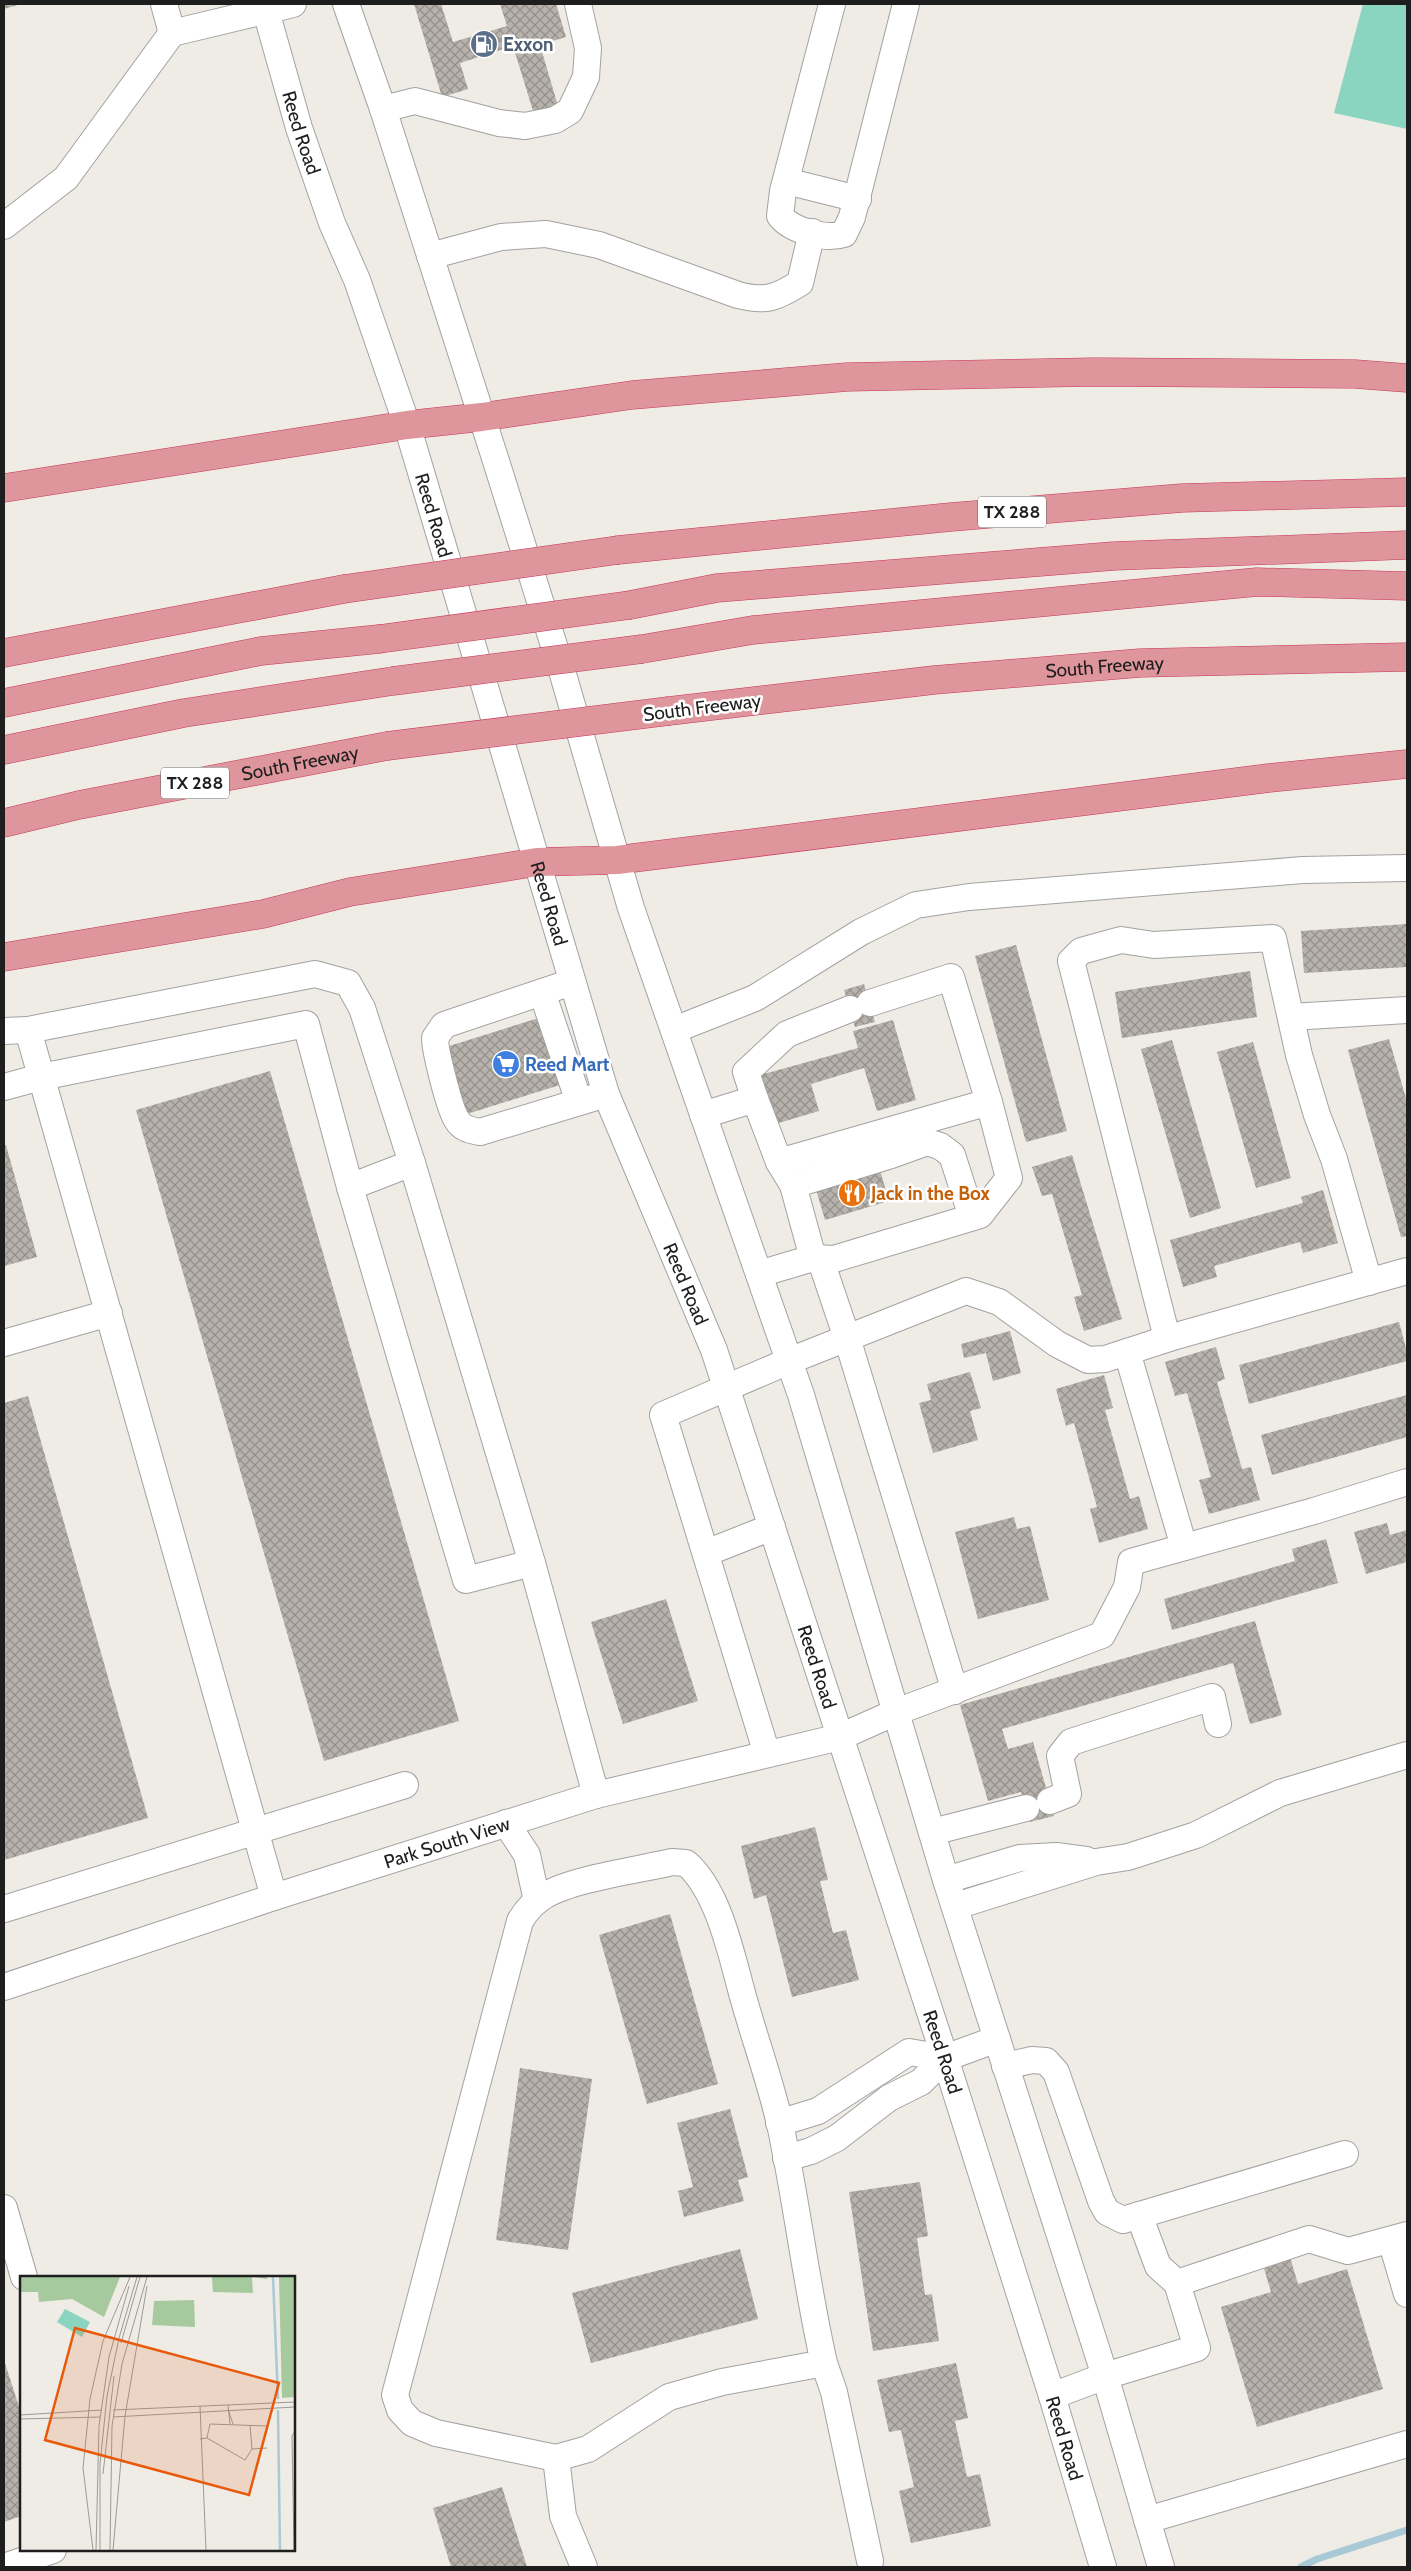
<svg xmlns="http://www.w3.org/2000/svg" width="1411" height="2571" font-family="Cabin,sans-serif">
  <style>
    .pitch { fill: #8bd5c0 }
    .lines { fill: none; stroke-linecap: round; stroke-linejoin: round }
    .stream { stroke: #aac9d7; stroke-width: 7 }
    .building { fill: url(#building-cross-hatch) }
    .minor-casing { stroke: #a2a2a2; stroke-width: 28 }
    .highway-casing { stroke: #c9365a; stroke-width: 29 }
    .minor { stroke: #fff; stroke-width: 26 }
    .highway { stroke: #de959b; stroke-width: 28 }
    .highway-bridge-casing { stroke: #c9365a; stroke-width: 29; stroke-linecap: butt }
    .highway-bridge { stroke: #de959b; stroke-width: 28 }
    .labels { text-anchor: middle; stroke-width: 5; stroke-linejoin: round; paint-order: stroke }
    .shield { fill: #fff; stroke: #626262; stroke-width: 1 }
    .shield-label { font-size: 18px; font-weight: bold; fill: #1e1e1e }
    .service-label { font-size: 19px; font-weight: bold; fill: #4e5e75; stroke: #fff; text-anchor: start }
    .street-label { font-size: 19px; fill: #1e1e1e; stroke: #fff }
    .shop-label { font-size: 19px; font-weight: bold; fill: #366cbe; stroke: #fff; text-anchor: start }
    .food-label { font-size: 19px; font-weight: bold; fill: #c56008; stroke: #fff; text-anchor: start }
    .inset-river { fill: none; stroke: #aac9d7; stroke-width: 2.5 }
    .inset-road { fill: none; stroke: #9b9a95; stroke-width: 1 }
    .view { fill: #e8590c; fill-opacity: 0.15; stroke: #e8590c; stroke-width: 2.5 }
    .inset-edge { fill: none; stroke: #1e1e1e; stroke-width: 2.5 }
  </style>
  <defs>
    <pattern id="building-cross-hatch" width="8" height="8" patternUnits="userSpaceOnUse" patternTransform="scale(1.25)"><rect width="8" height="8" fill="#b7b2ab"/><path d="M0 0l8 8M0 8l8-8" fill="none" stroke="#94908b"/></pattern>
  </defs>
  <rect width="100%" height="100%" fill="#eeece5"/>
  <!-- pitch -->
  <path class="pitch" d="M1363,4H1407V129L1334,113Z"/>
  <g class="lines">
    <!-- stream -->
    <path class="stream" d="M1301,2567L1317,2559L1407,2530"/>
  </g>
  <!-- building -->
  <path class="building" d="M4,4H21L4,9Z
    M414,4H441L453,42L507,26L500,4H556L566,37L540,45L558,106L534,114L513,46L460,63L468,89L442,97Z
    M1407,924V967L1304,973L1301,931Z
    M1016,945L1067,1131L1026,1142L975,956Z
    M1250,971L1257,1017L1122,1038L1115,992Z
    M864,984L875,1022L855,1027L844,990Z
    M545,1016L566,1083L467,1114L446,1047Z
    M893,1020L916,1100L877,1111L864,1068L811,1084L819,1111L772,1125L757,1076L858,1048L853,1031Z
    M1389,1039L1407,1102V1236L1401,1237L1348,1050Z
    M1172,1040L1221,1208L1190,1218L1141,1049Z
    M1253,1042L1291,1178L1256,1188L1217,1052Z
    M270,1071L459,1721L324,1761L136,1110Z
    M6,1145L37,1257L4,1266V1146Z
    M1072,1155L1122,1319L1084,1331L1074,1297L1082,1295L1052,1194L1042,1196L1032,1167Z
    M879,1167L889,1201L825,1220L815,1186Z
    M1323,1190L1338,1243L1303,1253L1300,1242L1214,1266L1217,1277L1183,1287L1170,1240L1303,1203L1301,1197Z
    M1399,1322L1407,1352V1361L1249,1404L1239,1365Z
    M1010,1331L1021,1373L993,1381L986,1353L964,1358L961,1344Z
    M1216,1347L1225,1379L1217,1382L1242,1469L1251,1467L1260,1500L1209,1514L1199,1480L1211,1477L1187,1393L1175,1396L1165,1362Z
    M970,1372L981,1408L970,1411L978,1440L933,1453L919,1403L931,1400L927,1384Z
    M1104,1375L1113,1408L1105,1410L1130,1499L1139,1496L1148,1529L1099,1543L1090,1509L1097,1507L1074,1423L1066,1426L1056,1389Z
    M1407,1395V1437L1272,1475L1261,1435Z
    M28,1396L148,1818L4,1860V1403Z
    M1014,1517L1017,1529L1030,1526L1049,1600L978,1619L955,1532Z
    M1387,1523L1390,1535L1407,1530V1562L1366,1574L1354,1532Z
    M1326,1539L1338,1583L1172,1630L1164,1599L1295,1561L1292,1549Z
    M666,1599L698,1701L623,1724L591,1622Z
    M1255,1621L1282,1715L1250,1724L1233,1663L1002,1729L1008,1749L1033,1742L1054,1816L1030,1822L1021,1792L988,1801L960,1705Z
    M815,1827L828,1880L820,1881L833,1933L846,1930L859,1980L792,1997L766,1895L754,1899L741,1846Z
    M670,1914L718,2084L647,2104L599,1935Z
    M520,2068L592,2079L568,2250L496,2240Z
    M730,2109L748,2177L738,2180L744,2201L684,2217L678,2191L693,2187L677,2123Z
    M920,2182L928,2236L917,2238L925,2295L932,2294L939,2341L873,2351L849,2192Z
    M740,2249L758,2319L591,2363L572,2293Z
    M1290,2257L1298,2284L1347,2269L1383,2389L1257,2427L1221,2307L1271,2292L1263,2265Z
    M4,2360L21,2413V2516L4,2522Z
    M956,2363L968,2418L955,2421L967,2477L980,2474L991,2526L911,2543L899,2491L914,2487L901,2430L889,2432L877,2380Z
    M502,2487L527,2567H451L433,2508Z"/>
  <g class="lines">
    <!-- minor casing -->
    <g class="minor-casing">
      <g id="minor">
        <path d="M164,4L172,33"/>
        <path id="s1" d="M264,4L299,128L332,223L357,280L407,425L606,1094L714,1350L945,2058L1052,2396L1103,2567"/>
        <path d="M346,4L383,109L496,461L562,671L631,908L801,1395L946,1880L1105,2376L1161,2567"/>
        <path d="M832,4L783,191L780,216C792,231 826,240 844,234L852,217L906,4"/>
        <path d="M383,109L415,101L499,123L525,126L555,120L570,111L586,77L588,48L578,4"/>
        <path d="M786,181L858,199"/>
        <path d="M4,226L66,178L172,33L293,4"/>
        <path d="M430,256L501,237L546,234L599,245L738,295C766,302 776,298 800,283L812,232"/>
        <path d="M572,982L444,1025L435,1038C435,1051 450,1111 457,1120C462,1129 471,1130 480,1132L606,1094"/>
        <path d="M542,992L579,1102"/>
        <path d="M1291,1017L1407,1010"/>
        <path d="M28,1030L274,1897"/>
        <path d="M674,1030L755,998L861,932L916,905L969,897L1303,870L1407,868"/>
        <path d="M4,1031L28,1030L315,974L348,983L362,1008L412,1163L532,1563L596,1795"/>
        <path d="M4,1087L41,1077L306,1024L350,1187"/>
        <path d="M755,1099L746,1072L787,1034L850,1009"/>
        <path d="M703,1115L755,1099L779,1162L793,1185L813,1258L759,1274"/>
        <path d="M779,1162L989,1102L951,977L870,1003"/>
        <path d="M412,1163L350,1187L466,1580L532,1563"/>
        <path d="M793,1185L891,1155L927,1142L940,1146L952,1155L972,1217"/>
        <path d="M813,1258L834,1259L980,1215L1009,1178L989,1102"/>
        <path d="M820,1258L847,1338L955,1691"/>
        <path d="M1167,1338L1071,961L1081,951L1121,940L1154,945L1273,938L1299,1055L1317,1115L1334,1159L1369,1282"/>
        <path d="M4,1343L109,1313"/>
        <path d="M1127,1352L1184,1547"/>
        <path d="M706,1553L772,1527"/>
        <path d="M767,1754L663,1415L789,1361L966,1291L999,1302L1057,1344L1088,1360L1105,1359L1176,1336L1407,1271"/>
        <path d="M1050,1801L1068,1794L1060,1756L1071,1742L1212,1697L1218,1724"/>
        <path d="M506,1823L527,1855L537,1901"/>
        <path d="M932,1832L1026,1808"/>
        <path d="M946,1880L1020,1858L1056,1856L1086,1860"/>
        <path d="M956,1906L1096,1862L1128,1857L1196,1835L1280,1793L1407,1755"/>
        <path d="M4,1909L405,1785"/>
        <path id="s2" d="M4,1987L274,1897L596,1795L840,1737L896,1712L1102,1635L1127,1587L1131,1562L1314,1511L1407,1482"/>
        <path d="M1005,2066L1032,2060L1046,2061L1056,2072L1101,2201L1107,2212L1123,2220L1345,2154"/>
        <path d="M779,2123L818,2111L909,2052L945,2058"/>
        <path d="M786,2158L811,2151L837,2138L889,2098L921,2082L945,2058L997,2039"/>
        <path d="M4,2208L24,2277"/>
        <path d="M1139,2215L1158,2266L1177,2283"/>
        <path d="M1391,2240L1407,2294"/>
        <path d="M824,2363L722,2382L669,2397L588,2449L556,2458L436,2433L412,2423L400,2410L395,2395L520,1921C526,1911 533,1902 544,1896C571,1879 638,1870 672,1862L686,1863C718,1890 731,1953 742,1993C754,2037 770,2080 780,2124C797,2203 806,2284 824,2363L834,2392L870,2561"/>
        <path d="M1052,2396L1105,2376L1197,2348L1177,2283L1309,2239L1348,2251L1407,2235"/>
        <path d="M556,2458L563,2516L584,2567"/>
        <path d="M1147,2520L1407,2444"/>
        <path d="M4,2567L53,2550"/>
      </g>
    </g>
    <!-- highway casing -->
    <g class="highway-casing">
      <g id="highway">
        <path d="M4,488L407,425L482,417L632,395L847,377L1095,372L1355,374L1407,378"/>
        <path d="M618,550L951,517L1182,498L1407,492"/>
        <path d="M630,605L717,588L1114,556L1407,545"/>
        <path d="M642,649L753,630L1257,582L1407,586"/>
        <path d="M4,653L344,589"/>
        <path d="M4,703L261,651L379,639"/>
        <path id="s3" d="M669,711L934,680L1140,663L1407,657"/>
        <path d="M4,750L184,713L393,681"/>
        <path id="s4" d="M4,823L79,805L387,746"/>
        <path d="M4,957L263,914L350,892L537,862L617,860L1269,778L1407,764"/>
      </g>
    </g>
    <!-- minor -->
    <use href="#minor" class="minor"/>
    <!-- highway -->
    <use href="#highway" class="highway"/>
    <!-- highway-bridge casing -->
    <g class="highway-bridge-casing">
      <path id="highway-bridge" d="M344,589L618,550
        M379,639L630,605
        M393,681L642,649
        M387,746L669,711"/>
    </g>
    <!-- highway-bridge -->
    <use href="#highway-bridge" class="highway-bridge"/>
  </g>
  <!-- icons -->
  <defs>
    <g id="fuel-disc" transform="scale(1.4375)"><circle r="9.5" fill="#5c6f8a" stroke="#fff"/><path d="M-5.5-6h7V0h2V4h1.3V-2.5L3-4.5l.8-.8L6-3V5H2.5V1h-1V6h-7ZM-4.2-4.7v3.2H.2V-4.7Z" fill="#fff"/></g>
    <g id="supermarket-disc" transform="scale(1.4375)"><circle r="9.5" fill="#3f7fe0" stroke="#fff"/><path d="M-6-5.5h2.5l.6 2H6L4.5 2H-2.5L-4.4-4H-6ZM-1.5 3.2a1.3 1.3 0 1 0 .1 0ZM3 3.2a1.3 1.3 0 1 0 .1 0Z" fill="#fff"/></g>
    <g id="restaurant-disc" transform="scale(1.4375)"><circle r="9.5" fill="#e8710a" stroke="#fff"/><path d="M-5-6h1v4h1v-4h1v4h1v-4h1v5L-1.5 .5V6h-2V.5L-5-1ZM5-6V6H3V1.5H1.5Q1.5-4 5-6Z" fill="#fff"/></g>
  </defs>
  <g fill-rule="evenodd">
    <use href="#fuel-disc" x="484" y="44"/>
    <use href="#supermarket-disc" x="506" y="1064"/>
    <use href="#restaurant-disc" x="852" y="1193"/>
  </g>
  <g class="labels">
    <!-- shield labels -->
    <g class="shield">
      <rect x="978" y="496.5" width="68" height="31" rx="4"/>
      <rect x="161" y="767.5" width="68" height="31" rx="4"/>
    </g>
    <g class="shield-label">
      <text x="1012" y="518">TX 288</text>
      <text x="195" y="789">TX 288</text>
    </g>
    <!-- service labels -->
    <g class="service-label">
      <text x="503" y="51">Exxon</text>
    </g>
    <!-- street labels -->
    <g class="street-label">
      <text dy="7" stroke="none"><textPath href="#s1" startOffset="134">Reed Road</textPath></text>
      <text dy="7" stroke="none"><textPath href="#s1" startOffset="539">Reed Road</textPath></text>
      <text dy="7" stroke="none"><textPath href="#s3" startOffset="438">South Freeway</textPath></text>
      <text transform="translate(702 707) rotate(-7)" y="7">South Freeway</text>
      <text dy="7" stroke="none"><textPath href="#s4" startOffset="302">South Freeway</textPath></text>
      <text dy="7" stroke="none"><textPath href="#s1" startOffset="944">Reed Road</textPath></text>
      <text dy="7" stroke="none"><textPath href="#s1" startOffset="1349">Reed Road</textPath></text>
      <text dy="7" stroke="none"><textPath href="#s1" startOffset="1754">Reed Road</textPath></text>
      <text dy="7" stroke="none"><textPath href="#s2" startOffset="466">Park South View</textPath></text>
      <text dy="7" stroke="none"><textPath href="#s1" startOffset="2159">Reed Road</textPath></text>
      <text dy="7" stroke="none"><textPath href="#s1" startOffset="2564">Reed Road</textPath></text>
    </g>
    <!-- shop labels -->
    <g class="shop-label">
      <text x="525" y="1071">Reed Mart</text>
    </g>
    <!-- food labels -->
    <g class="food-label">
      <text x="871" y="1200">Jack in the Box</text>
    </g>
  </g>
  <!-- overview -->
  <g transform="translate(20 2276)">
    <rect width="275" height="275" fill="#eeece5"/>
    <path d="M0,1H100L84,41L52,23L19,26L18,16H0ZM192,1H247V3L232,1L233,17L193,16ZM259,1H275V121L262,122ZM174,24L175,51L132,49L134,25Z" fill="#a7c99e"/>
    <path d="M45,33L70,46L62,61L37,46Z" fill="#8bd5c0"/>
    <path class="inset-river" d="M253,1L258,123M258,134L260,274"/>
    <path class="inset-road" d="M101,67L120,1M208,129L210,148M180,130L186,274M208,133L213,148M93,134L275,126M0,139L82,134M93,141L275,131M0,143L80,141M187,162L190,148L247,150M180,163L187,162L225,184L232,173L230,149M232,173L247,172M83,198L94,100M73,274L63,192L70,123L83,65L110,1M76,274L79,150L89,81L109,10M80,274V188L87,120L99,62L117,1M90,274L92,150L102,88L127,1M93,274L105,140L127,10M274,274L272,160L275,155"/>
    <path class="view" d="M55,52L259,107L229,219L25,164Z"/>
    <rect width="275" height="275" class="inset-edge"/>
  </g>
  <!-- border -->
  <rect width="1411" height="2571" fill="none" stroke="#1e1e1e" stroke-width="10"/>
</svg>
